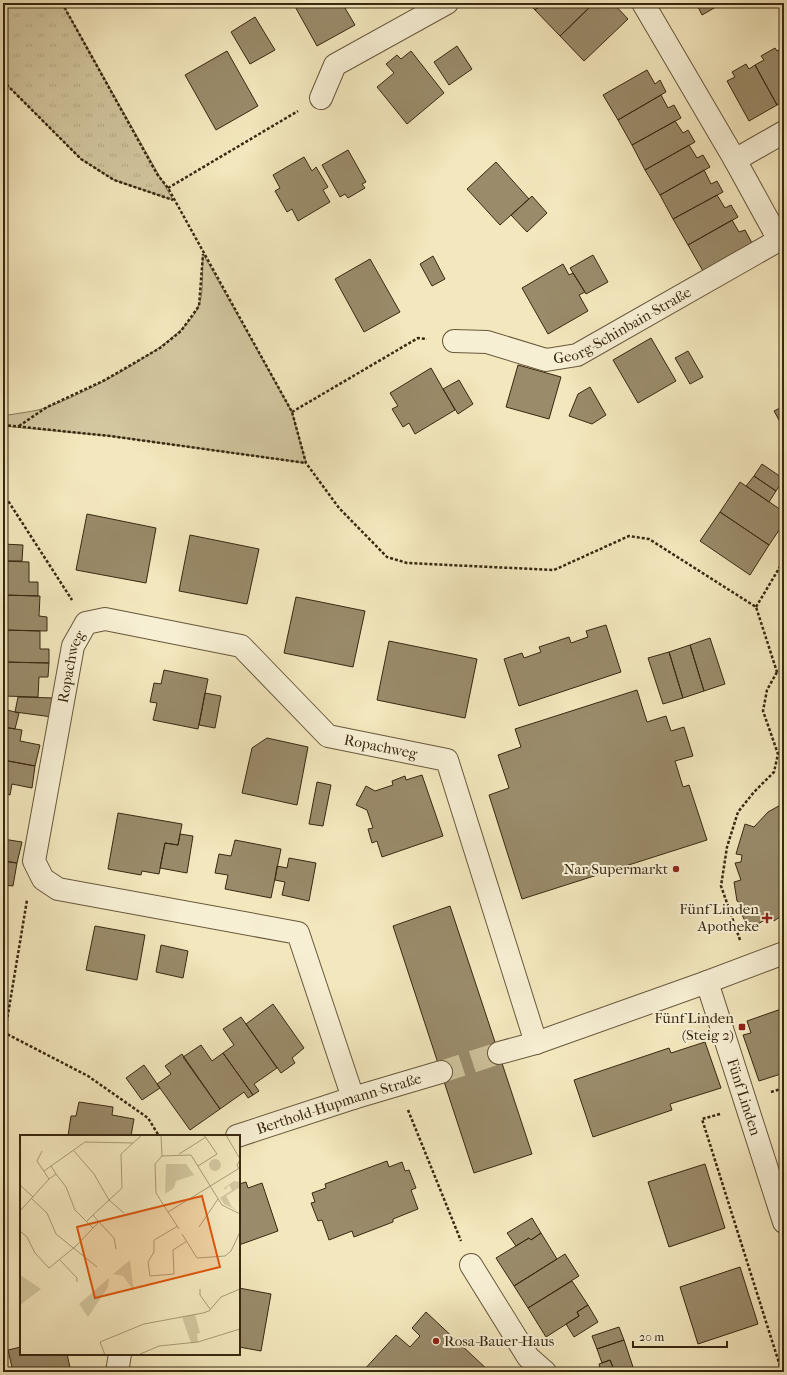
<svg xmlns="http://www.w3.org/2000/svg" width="787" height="1375" font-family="'IM FELL French Canon',serif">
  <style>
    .grass { fill: #d3c7a0; stroke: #867858 }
    .park { fill: url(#park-tufts); stroke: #867858 }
    .building { fill: #9a8b6a; stroke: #392810 }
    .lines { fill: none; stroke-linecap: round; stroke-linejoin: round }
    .minor-tunnel { stroke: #cec19a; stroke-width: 22; stroke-dasharray: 22 11; stroke-linecap: butt }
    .minor-casing { stroke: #68583b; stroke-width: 24 }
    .path { stroke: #392810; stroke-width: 2.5; stroke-dasharray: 3 2; stroke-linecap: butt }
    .minor { stroke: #f7efd4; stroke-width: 22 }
    .poi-dot { fill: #8f2418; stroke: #f7efd4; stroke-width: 1.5 }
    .labels { text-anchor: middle; stroke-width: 4; stroke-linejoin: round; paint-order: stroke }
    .street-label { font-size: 15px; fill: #392810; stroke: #f7efd4 }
    .poi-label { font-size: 15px; fill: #392810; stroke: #f7efd4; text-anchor: end }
    .inset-road { fill: none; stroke: #a99b78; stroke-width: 1 }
    .view { fill: #df570c; fill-opacity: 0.15; stroke: #df570c; stroke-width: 2 }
    .inset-edge { fill: none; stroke: #392810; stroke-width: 2 }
  </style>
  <defs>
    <pattern id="park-tufts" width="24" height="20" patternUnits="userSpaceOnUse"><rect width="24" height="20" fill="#d3c7a0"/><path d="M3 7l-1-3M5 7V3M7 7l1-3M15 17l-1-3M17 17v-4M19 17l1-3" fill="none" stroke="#b6ab89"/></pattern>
  </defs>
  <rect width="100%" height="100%" fill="#f3e7bd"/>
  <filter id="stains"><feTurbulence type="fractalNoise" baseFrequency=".005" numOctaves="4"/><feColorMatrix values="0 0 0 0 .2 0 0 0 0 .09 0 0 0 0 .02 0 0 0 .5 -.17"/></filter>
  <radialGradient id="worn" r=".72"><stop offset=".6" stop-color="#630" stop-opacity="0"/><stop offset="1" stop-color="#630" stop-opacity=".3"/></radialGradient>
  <!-- grass -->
  <path class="grass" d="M203,254L292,412L306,463L110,436L3,426V416C18,413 34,412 48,407C84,394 187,342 199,305C204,292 202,269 203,254Z"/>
  <!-- park -->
  <path class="park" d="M3,3H62L173,200L114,180L81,159L3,81Z"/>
  <!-- building -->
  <path class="building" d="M293,3H342L355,25L317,46Z
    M528,3H543L535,10Z
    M543,3H594L560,36L535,10Z
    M594,3H613L628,19L584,61L560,36Z
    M696,3H723L702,15Z
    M255,17L275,50L250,64L231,32Z
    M457,46L472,69L449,85L434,62Z
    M775,48L777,51L784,48V101L777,105L755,65L764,60L761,56Z
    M227,51L258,106L216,130L185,75Z
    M411,51L444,93L407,124L377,87L394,73L386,64L397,55L401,59Z
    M746,64L749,69L755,65L777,105L749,121L727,81L735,77L732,72Z
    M647,70L655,84L660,80L666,92L618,120L603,95Z
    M661,95L668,108L674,105L681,118L632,145L618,120Z
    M675,121L683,133L688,130L695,142L645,170L632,145Z
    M689,145L697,158L703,155L710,167L660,195L645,170Z
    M348,150L366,182L362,184L365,188L348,198L345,194L340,197L322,165Z
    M304,157L312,171L316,167L328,187L323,190L330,202L298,221L292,209L287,212L275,191L280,188L273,175Z
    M496,162L529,199L500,225L467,189Z
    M704,170L711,184L717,181L723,192L673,219L660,195Z
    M717,195L725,208L731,205L738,217L688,245L673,219Z
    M532,196L547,213L527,232L511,215Z
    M732,220L739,232L745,230L752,243L703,271L688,245Z
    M593,255L608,282L586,294L570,268Z
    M433,256L445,279L432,286L420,264Z
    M370,259L400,312L364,332L335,279Z
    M563,264L569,275L573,273L585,292L579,295L588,311L548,334L522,288Z
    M651,338L676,381L638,403L613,360Z
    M688,351L703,377L690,384L675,358Z
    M518,365L561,377L549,419L506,407Z
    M431,368L455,410L415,434L409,423L403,427L392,409L398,406L390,393Z
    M459,380L473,404L458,414L443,389Z
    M590,387L606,415L592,424L569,416L578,394Z
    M784,406V429L774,411Z
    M762,464L784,479L776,491L754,476Z
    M754,476L776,491L769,502L746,486Z
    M740,482L784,512V523L769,545L720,512Z
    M720,512L769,545L750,575L700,541Z
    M87,514L156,528L146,583L76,570Z
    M190,535L259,549L247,604L179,591Z
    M3,544L23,545L22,561H3Z
    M3,561L29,562V582H38V596L3,595Z
    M3,595L40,596L39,616L47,617V631L3,630Z
    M296,597L365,611L353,667L284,653Z
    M606,625L621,672L519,706L504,659L522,653L524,658L541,652L539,647L569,637L571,643L588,637L586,631Z
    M3,630L40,631V649H49V663L3,662Z
    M710,638L725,684L704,691L690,645Z
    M389,641L477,659L465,718L377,700Z
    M690,645L704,691L683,698L669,652Z
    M669,652L683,698L663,704L648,658Z
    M3,662L49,663L48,677H39L38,697L3,696Z
    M164,670L208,679L198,729L153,720L157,703L150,702L154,683L161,684Z
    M637,690L647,722L666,716L671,731L684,727L693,756L675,761L683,787L689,785L707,840L522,899L489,795L509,788L498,755L521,747L515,729Z
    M205,693L221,696L215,728L199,725Z
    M18,697L55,698L52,717L15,712Z
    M3,709L19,713L15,729L3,727Z
    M3,727L22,730L20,741L40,745L35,766L3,760Z
    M267,738L308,747L297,805L242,793L252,748Z
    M3,760L35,766L32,788L12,784L10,795L3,793Z
    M422,775L443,836L382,857L377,841L372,843L368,829L373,828L367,810L356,805L366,786L375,791L393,785L392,781L405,776L406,780Z
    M317,782L331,785L323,826L309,824Z
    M784,803V914L774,921L770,917L749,929L740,911L748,908L737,901L734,882L741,880L735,863L741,862L742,855L736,854L745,824L754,827L768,812Z
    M118,813L182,824L178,845L165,843L159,874L142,871L141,875L108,869Z
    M180,834L193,836L187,873L160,868L165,843L178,845Z
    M3,839L22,842L17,863L3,861Z
    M235,840L281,849L271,898L225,889L228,875L215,873L219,854L231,856Z
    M289,858L316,863L309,901L282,895L285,882L275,880L277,866L287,868Z
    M3,861L17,863L13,886L3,885Z
    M450,906L532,1154L474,1173L393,926Z
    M95,926L145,935L137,980L86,970Z
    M161,945L188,951L183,978L156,972Z
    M273,1004L304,1048L292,1058L295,1063L281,1073L246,1024Z
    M784,1008V1073L759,1081L743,1035L751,1033L747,1021Z
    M241,1017L277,1068L254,1084L259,1091L253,1095L223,1053L234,1045L223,1029Z
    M705,1042L721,1088L670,1104L672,1110L593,1137L574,1080L669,1048L671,1053Z
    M201,1045L212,1061L223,1053L253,1095L248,1098L244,1092L220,1109L183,1057Z
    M182,1054L220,1109L190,1130L157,1084L171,1074L165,1066Z
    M144,1065L160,1088L142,1100L126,1078Z
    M79,1102L113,1107L112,1115L134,1119L131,1136H68L71,1116H76Z
    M387,1161L389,1167L402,1162L405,1171L409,1170L416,1188L411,1190L418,1209L393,1219V1222L354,1237L352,1231L329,1240L322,1220L318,1221L311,1203L315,1202L312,1193L326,1188L325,1184Z
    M705,1164L725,1228L669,1247L648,1182Z
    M246,1182L248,1188L262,1183L278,1231L239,1245V1184Z
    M532,1218L541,1233L531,1240L529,1238L516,1246L507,1233Z
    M541,1233L557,1259L514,1286L496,1258L529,1238L531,1240Z
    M565,1254L579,1276L528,1308L514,1286Z
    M740,1267L758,1324L698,1344L680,1287Z
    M572,1281L588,1305L577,1312L579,1316L546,1337L528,1308Z
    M239,1288L271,1294L261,1351L239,1347Z
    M588,1305L598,1322L574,1337L566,1324L579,1316L577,1312Z
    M426,1312L490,1372H362L396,1335L410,1347L420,1336L412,1328Z
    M619,1327L624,1340L597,1349L592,1336Z
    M624,1340L633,1367L615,1372L610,1360L602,1363L597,1349Z
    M21,1347V1354H67L71,1372H13L8,1350Z
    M610,1360L615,1372H601L599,1364Z"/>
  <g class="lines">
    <!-- minor-tunnel -->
    <path class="minor-tunnel" d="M441,1072L499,1053"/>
    <!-- minor casing -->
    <g class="minor-casing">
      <g id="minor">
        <path d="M643,3L735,160"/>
        <path d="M321,98L335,65L447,3"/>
        <path d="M784,132L735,160L779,240L784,237"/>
        <path id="s1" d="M454,341L487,342L546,360L577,355L779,240"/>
        <path id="s2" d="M784,953L707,982L784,1222"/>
        <path d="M499,1053L536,1043L707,982"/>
        <path id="s3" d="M353,1098L298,933L58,889L43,879L34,861L73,646L86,623L105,619L241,646L328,736L447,760L536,1043"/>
        <path id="s4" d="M237,1136L353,1098L441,1072"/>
        <path d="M471,1265L528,1357L545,1372"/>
        <path d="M117,1372L120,1354"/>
      </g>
    </g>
    <!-- path -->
    <path class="path" d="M62,3L157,174L168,188L292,412L306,463L339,508L387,557L407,563L554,570L629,536L649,539L756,607L777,672L784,675
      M3,81L81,159L114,180L173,200
      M168,188L298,111
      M292,412L418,338L427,339
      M3,425L110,436L306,463
      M19,426L47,407L105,380L160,348L181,331L199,306L203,254
      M3,493L72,600
      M756,607L784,560
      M740,940L721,886L727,847L738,812L754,792L774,772L778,754L763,711L767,690L777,672
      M3,1032L88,1076L148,1118L159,1136
      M5,1032L27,900
      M771,1092L784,1088
      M408,1110L461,1241
      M720,1114L702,1119L780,1366L784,1370"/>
    <!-- minor -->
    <use href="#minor" class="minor"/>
  </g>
  <!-- markers -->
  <g class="poi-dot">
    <circle cx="676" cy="869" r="4"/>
    <path d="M765 912h4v4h4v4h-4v4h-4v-4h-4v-4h4z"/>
    <rect x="738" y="1023" width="8" height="8" rx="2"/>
    <circle cx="436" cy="1341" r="4"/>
  </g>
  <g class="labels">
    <!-- street labels -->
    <g class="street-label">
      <text dy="5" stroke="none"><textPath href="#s1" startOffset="179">Georg-Schinbain-Straße</textPath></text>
      <text dy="5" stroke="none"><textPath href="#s3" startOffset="654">Ropachweg</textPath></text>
      <text dy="5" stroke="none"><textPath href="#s3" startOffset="1038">Ropachweg</textPath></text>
      <text dy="5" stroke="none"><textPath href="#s2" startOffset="203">Fünf Linden</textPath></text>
      <text dy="5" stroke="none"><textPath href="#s4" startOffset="107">Berthold-Hupmann-Straße</textPath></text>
    </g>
    <!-- poi labels -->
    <g class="poi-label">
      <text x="668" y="874">Nar Supermarkt</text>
      <text x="759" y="914">Fünf Linden<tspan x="759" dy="17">Apotheke</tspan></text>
      <text x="734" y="1023">Fünf Linden<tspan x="734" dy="17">(Steig 2)</tspan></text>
      <text x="444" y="1346" text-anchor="start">Rosa-Bauer-Haus</text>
    </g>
  </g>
  <!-- overview -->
  <g transform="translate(20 1135)">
    <rect width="220" height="220" fill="#f3e7bd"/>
    <path d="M214,46L220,47V52L206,61L212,72L220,77L204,69L200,63L212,55L209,50L205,55L204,53ZM110,125L112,143L114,156L103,141L93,139ZM0,140L21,154L0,170Z" fill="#d3c7a0"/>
    <path d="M89,143L88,152L68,182L59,169ZM175,179L180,198L177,199L178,207L171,208L162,182Z" fill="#d3c7a0"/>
    <path d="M189 30a6 6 0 1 1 12 0a6 6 0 1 1-12 0ZM146,29H166L174,40L156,46L154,53L145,59Z" fill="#d3c7a0"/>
    <path class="inset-road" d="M141,0L142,21L135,29L136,58L148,77L218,34M206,0L220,24M22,16L17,26L29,44L36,39L31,31L24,36M54,16L74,39L89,65L104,78M159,19L186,2M142,21L171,20L202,70L220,79M220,25L217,30L220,36M31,31L65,7L113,8L122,0M178,31L197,19L184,0M36,39L46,52L55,75L73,93L79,87L73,80L67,86M0,50L13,62M11,63L27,78L36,99L77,132M0,76L29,44M148,77L159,94M73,80L102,53L101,19L113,8M79,87L94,103L96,114M158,91L134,105V117L128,127L130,141L154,139L153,115L167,106M179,92L198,64M0,96L7,102L15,118L29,133L56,111L73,93M162,99L177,123L205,121L211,116L220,97M39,124L57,143V147M180,154V160L190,174M85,220L80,207L124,189L183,178L189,176L201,162L220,154M118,220L139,211L178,207L220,194"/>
    <path class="view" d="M182,61L200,132L75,163L57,92Z"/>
    <rect width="220" height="220" class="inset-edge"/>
  </g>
  <!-- margin -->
  <rect width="787" height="1375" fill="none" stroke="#f3e7bd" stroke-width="16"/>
  <rect x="4" y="4" width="779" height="1367" fill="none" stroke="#392810" stroke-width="2"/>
  <rect x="8" y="8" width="771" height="1359" fill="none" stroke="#392810"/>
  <!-- scale -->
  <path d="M633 1341v6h94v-6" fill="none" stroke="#392810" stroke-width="2"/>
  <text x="639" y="1341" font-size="12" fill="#392810" stroke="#f7efd4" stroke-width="3" paint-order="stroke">20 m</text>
  <rect width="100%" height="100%" filter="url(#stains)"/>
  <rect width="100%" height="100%" fill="url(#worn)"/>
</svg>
